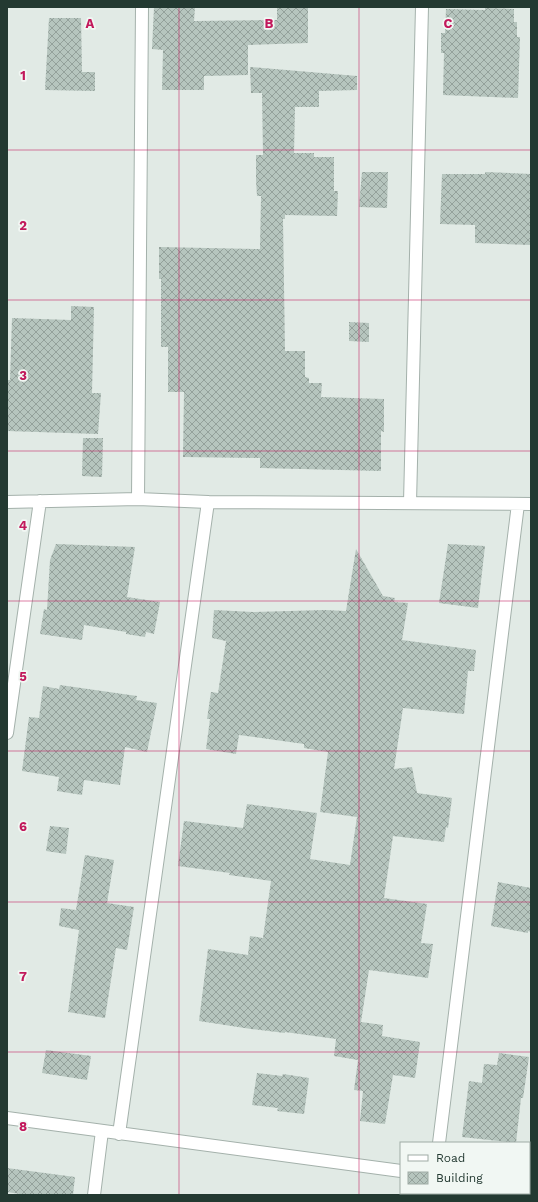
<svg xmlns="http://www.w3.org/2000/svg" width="538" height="1202" font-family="'Work Sans',sans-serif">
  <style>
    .building { fill: url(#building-cross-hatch) }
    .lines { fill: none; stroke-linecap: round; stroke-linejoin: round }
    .street-casing { stroke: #a4b1ab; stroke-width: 14 }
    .street { stroke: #fff; stroke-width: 12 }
    .grid { fill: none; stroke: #c2185b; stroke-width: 1; stroke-opacity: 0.55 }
    .grid-label { font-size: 13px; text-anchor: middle; font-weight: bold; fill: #c2185b; stroke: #f1f7f3; stroke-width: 3.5; stroke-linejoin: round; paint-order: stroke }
  </style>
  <defs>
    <pattern id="building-cross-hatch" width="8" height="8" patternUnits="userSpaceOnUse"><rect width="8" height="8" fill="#b6c5be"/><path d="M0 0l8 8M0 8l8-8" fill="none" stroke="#94a19b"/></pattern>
  </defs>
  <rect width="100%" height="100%" fill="#e1eae5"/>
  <!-- building -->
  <path class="building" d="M154,7H195L194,21L277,20V7H308V43L248,45V75L204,76V90H162L163,50L152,49Z
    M485,8L514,9V22H517V37H520L518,98L443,95L444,53H441V33H445L446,9L485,10Z
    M49,18H81L82,72H95V91L45,90Z
    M250,67L357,76V90L319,91V107H295L294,153H314V157H334V191H338L337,216L285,215V219H283L285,351H305V377L309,378V383H322L321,397L384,399V432L381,431V471L260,468V458L183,457L184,392H168V347H161V279H159V247L260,249L261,196H257L256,180V155H263L262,93H251Z
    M362,172H388L387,208L359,207Z
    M485,172L531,174V245L475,243V225L440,224L442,174H485Z
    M71,306L94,307L92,393H101L98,434L7,431V380H10L12,318L71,320Z
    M349,322L369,323V342L349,341Z
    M83,438H103L102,477L82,476Z
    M56,544L135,547L127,597L160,602L154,634L146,632L145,637L126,634V632L84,625L82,640L40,634L44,609L47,610L50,560Z
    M448,544L485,546L478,608L439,603Z
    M356,549L383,596L395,598L394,602L408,603L402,640L476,650L474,671H468L464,714L403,708L394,769L412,767L417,793L452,798L448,828L446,827L444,842L393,836L384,898L427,904L421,943L433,944L428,978L369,970L361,1022L383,1025L382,1036L420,1042L415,1078L393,1075L385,1124L360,1121L363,1091L354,1090L358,1060L334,1056L336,1039L285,1032V1033L251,1029L199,1021L208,949L248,955L250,936L263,938L271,881L229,875L230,873L178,866L184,821L243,828L247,804L317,813L310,859L350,865L357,817L320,812L328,752L304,748V744L239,735L236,754L206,749L210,719H207L211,692L218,693L226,641L212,638L214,610L253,612L325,610L346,611Z
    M60,685L137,696L136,700L157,703L147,752L125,747L120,785L84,780L82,795L57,791L59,777L22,771L29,717L39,718L43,686L59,689Z
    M50,826L69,828L66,854L46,851Z
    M85,855L114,860L107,903L134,907L127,950L116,948L105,1018L68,1012L79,930L59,926L61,908L76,910Z
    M498,882L531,888V932L528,931V933L491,926Z
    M46,1050L91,1056L87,1080L42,1073Z
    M499,1053L529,1057L523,1098H521L516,1143L462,1137L469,1081L482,1083L484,1064L497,1065Z
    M257,1073L282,1076L283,1074L309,1078L304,1114L277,1111L278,1108L252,1105Z
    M7,1168L75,1177L73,1195H26L7,1192Z"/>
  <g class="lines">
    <!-- street casing -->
    <g class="street-casing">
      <path id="street" d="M138,499L142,7
        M7,502L138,499L208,502L531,504
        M410,503L422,7
        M7,733L40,501
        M7,1118L401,1171
        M119,1134L208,502
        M439,1143L518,504
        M529,1190H531
        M94,1195L102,1131"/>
    </g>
    <!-- street -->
    <use href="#street" class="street"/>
  </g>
  <!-- grid -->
  <path class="grid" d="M179,7V1195M359,7V1195M7,150H531M7,300H531M7,451H531M7,601H531M7,751H531M7,902H531M7,1052H531"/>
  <g class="grid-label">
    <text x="90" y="28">A</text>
    <text x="269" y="28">B</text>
    <text x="448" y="28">C</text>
    <text x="23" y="80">1</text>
    <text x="23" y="230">2</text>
    <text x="23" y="380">3</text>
    <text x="23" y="530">4</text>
    <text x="23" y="681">5</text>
    <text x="23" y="831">6</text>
    <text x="23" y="981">7</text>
    <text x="23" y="1131">8</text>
  </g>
  <!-- border -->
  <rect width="538" height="1202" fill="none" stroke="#233931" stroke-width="16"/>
  <!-- legend -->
  <rect x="400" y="1142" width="130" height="52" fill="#f1f7f3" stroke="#9faba5"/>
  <rect x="408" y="1155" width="20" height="6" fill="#ffffff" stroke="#9faba5"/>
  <text x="436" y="1162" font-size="12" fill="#233931">Road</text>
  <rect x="408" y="1172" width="20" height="12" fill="url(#building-cross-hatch)" stroke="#9faba5"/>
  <text x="436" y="1182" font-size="12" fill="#233931">Building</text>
</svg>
